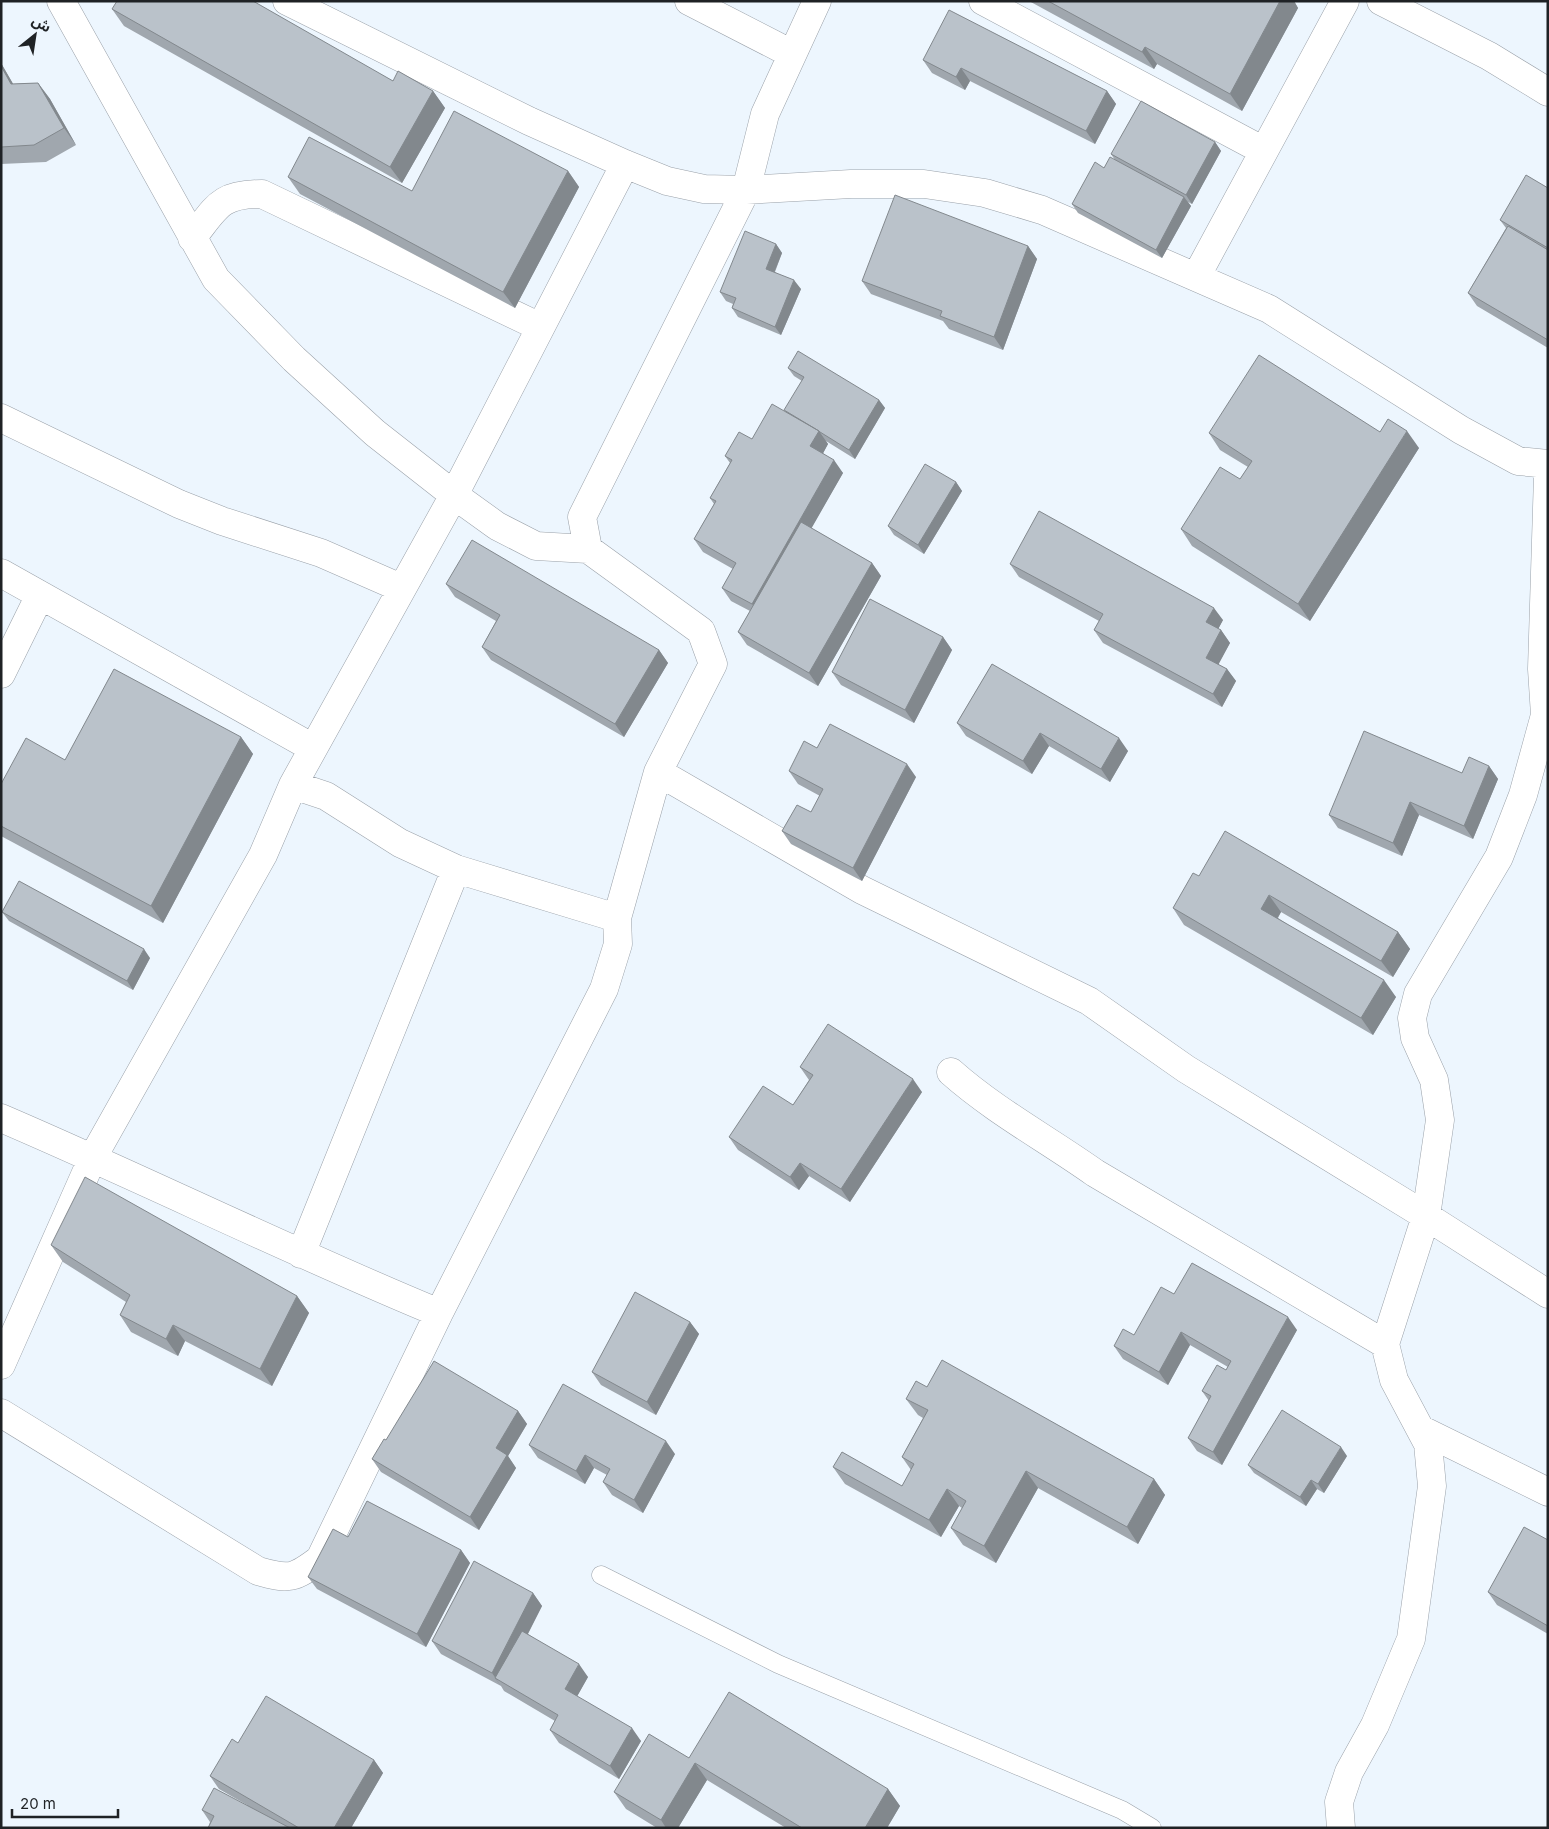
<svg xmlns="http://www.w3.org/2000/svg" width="1549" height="1829" font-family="Inter,'Noto Sans Arabic',sans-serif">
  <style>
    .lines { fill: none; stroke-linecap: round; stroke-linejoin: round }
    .lane-casing { stroke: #9aa1a9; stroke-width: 19 }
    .street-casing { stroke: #9aa1a9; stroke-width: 29 }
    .lane { stroke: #fff; stroke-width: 18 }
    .street { stroke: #fff; stroke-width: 28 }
    .wall { fill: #a0a7ae }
    .shaded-wall { fill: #82888d }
    .building { fill: #bac2ca; stroke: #82888d }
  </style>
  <rect width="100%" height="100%" fill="#edf6fe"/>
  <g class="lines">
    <!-- lane casing -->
    <g class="lane-casing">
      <path id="lane" d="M601,1575L778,1664L1122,1810L1152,1828"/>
    </g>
    <!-- street casing -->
    <g class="street-casing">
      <path id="street" d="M61,1L216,279L294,359L375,433L454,495L497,526L536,546L588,549
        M287,1L529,121L625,164L667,181L704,189L746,190L851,184H924L985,193L1042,210L1269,309L1461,430L1518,461L1548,464
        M689,1L792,54
        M983,1L1264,151
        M1381,1L1489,56L1548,92
        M192,238C217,207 219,194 262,194L540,327
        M1196,277L1345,1
        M1,418L179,504L222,521L321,553L401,588
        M1548,476L1542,669L1545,715L1548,718
        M1,573L313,748
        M1,674L40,595
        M658,772L862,890L1089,1001L1186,1069L1426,1216L1548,1294
        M293,785L326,796L400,843L456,869L617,918
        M951,1072C995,1111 1047,1139 1095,1173L1385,1344
        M1,1118C148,1181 291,1252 439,1313
        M301,1254L456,869
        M1,1365L93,1157L263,855L293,785L454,495L625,164
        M1,1413L258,1571C289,1580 294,1579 320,1559L439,1313L604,989L618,944L617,918L658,772L713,664L701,631L588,549L582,517L746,190L765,114L817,1
        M1420,1429L1548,1492
        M1341,1828L1339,1802L1349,1772L1375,1725L1411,1639L1432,1486L1428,1444L1394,1380L1385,1344L1426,1216L1440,1120L1434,1080L1415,1038L1412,1018L1418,994L1499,857L1523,795L1545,715"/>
    </g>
    <!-- lane -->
    <use href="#lane" class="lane"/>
    <!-- street -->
    <use href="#street" class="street"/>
  </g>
  <!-- wall -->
  <path class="wall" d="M1029,1H1294L1298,8L1242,111L1157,64L1154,69Z
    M112,9L433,91L445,108L402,183L124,26Z
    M923,60L1107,91L1116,104L1095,144L970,81L965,90L932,73Z
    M1,63L13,84L38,83L50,99L76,145L46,162L1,164Z
    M1215,142L1221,151L1192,204L1188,202L1191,206L1162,258L1078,213L1072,204L1104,168L1115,160L1111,154Z
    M568,171L579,187L515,308L300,194L288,177L412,191Z
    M1548,188V348L1477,306L1468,293L1506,228L1500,220Z
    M776,244L782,253L775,272L801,289L781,335L738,317L732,308L733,304L726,301L720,292Z
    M1028,246L1037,259L1003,350L949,329L943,321L871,294L862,281Z
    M788,368L879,400L885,408L855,459L826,441L828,444L823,453L843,473L811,528L872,563L881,576L818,686L747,645L738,632L750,611L731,601L722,588L733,569L703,552L694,539L714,504L710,498L730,463L725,456L752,439L785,412L802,381L794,376Z
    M1380,432L1419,448L1310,621L1192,546L1181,529L1240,479L1248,467L1220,450L1209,433Z
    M956,482L962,491L924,554L894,535L888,526Z
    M1010,564L1223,620L1218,629L1221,630L1230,643L1218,664L1227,669L1236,681L1222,707L1103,643L1094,630L1099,621L1019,577Z
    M446,584L659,650L668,663L624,737L491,660L482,647L496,621L455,597Z
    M943,637L952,650L914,723L841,685L832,672Z
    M992,664L1128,751L1110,782L1049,746L1032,774L966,736L957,723Z
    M241,737L253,754L163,923L1,836V784L65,760Z
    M817,748L916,777L862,881L791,844L782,831L811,812L820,796L798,784L789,771Z
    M1489,766L1498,779L1473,839L1419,815L1402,856L1338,828L1329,815L1462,773Z
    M1199,876L1398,932L1410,949L1393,977L1281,912L1278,918L1396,997L1373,1035L1184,925L1173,908Z
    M2,912L150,958L133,990L9,921Z
    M800,1067L922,1092L850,1202L809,1176L799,1190L738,1150L729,1137L793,1105L809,1080Z
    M51,1245L297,1296L309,1313L272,1386L185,1341L178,1356L131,1332L120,1315L126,1302L63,1262Z
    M1174,1294L1297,1330L1222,1465L1197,1451L1188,1438L1209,1401L1202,1391L1226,1370L1228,1367L1190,1345L1168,1385L1123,1359L1114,1346L1134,1335Z
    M690,1322L699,1334L656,1415L601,1385L592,1372Z
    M927,1387L1154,1479L1165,1495L1138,1544L1038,1488L996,1563L963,1545L951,1528L962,1508L959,1506L941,1537L845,1484L833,1467L902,1486L911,1470L902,1457L923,1418L918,1415L906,1399Z
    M518,1411L527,1424L508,1456L516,1468L479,1530L381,1472L372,1459L386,1440Z
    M529,1445L675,1454L643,1513L612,1495L603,1482L607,1475L594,1468L585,1484L538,1458Z
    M1347,1456L1324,1493L1317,1489L1306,1506L1254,1473L1248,1465Z
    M348,1537L461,1550L470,1563L426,1647L317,1589L308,1577Z
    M1548,1540V1634L1497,1605L1488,1592Z
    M533,1593L542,1606L528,1634L588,1677L577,1696L641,1741L619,1779L559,1743L550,1730L555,1721L504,1691L501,1686L441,1654L432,1641Z
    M238,1743L374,1760L383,1773L351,1828H208L210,1822L202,1810L247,1805L219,1789L210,1776Z
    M689,1758L888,1789L900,1806L887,1828H786L707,1780L678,1828H657L626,1809L614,1792Z"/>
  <!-- shaded-wall -->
  <path class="shaded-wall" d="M1280,1H1294L1298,8L1242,111L1230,94Z
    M1145,47L1157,64L1154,69L1142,52Z
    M1,63L23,101L11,84L1,66Z
    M961,68L970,81L965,90L956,77Z
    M38,83L50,99L76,145L64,128Z
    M433,91L445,108L402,183L390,167Z
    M1107,91L1116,104L1095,144L1086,131Z
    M1215,142L1221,151L1192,204L1186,195Z
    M568,171L579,187L515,308L503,292Z
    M1184,197L1191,206L1162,258L1156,250Z
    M776,244L782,253L772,278L766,269Z
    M1028,246L1037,259L1003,350L994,337Z
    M794,280L801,289L781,335L775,327Z
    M879,400L885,408L855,459L849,450Z
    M819,431L828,444L820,459L810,446Z
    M1407,431L1419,448L1310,621L1298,604Z
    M834,460L843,473L761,617L752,604Z
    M956,482L962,491L924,554L918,545Z
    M872,563L881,576L818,686L809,673Z
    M1214,608L1223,620L1215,635L1206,622Z
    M1221,630L1230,643L1215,671L1206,658Z
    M943,637L952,650L914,723L905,710Z
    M659,650L668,663L624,737L615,724Z
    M1227,669L1236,681L1222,707L1213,694Z
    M1040,733L1049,746L1032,774L1023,761Z
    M241,737L253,754L163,923L151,906Z
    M1119,738L1128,751L1110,782L1101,769Z
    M907,764L916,777L862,881L853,868Z
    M1489,766L1498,779L1473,839L1464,826Z
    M1410,802L1419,815L1402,856L1393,843Z
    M1269,895L1281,912L1273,925L1261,909Z
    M1398,932L1410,949L1393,977L1381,961Z
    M144,949L150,958L133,990L127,981Z
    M1384,980L1396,997L1373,1035L1361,1018Z
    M913,1079L922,1092L850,1202L841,1189Z
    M800,1163L809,1176L799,1190L790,1177Z
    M297,1296L309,1313L272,1386L260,1369Z
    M1288,1317L1297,1330L1222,1465L1213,1452Z
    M690,1322L699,1334L656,1415L647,1402Z
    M173,1325L185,1341L178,1356L166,1339Z
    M1181,1332L1190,1345L1168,1385L1159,1372Z
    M518,1411L527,1424L508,1456L516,1468L479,1530L470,1517L496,1448Z
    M666,1441L675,1454L643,1513L634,1500Z
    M1341,1447L1347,1456L1324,1493L1318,1484Z
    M585,1455L594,1468L585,1484L576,1471Z
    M1026,1471L1038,1488L996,1563L984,1546Z
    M1154,1479L1165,1495L1138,1544L1127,1527Z
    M1311,1480L1317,1489L1306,1506L1300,1497Z
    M947,1489L959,1506L941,1537L929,1520Z
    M461,1550L470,1563L426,1647L417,1634Z
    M533,1593L542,1606L503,1682L495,1678L501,1686L492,1673Z
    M579,1664L588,1677L574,1702L565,1689Z
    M632,1728L641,1741L619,1779L610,1766Z
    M374,1760L383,1773L351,1828H334Z
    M695,1763L707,1780L678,1828H666L661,1820Z
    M888,1789L900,1806L887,1828H865Z"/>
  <!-- building -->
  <path class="building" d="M117,1H253L393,81L398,71L433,91L390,167L112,9Z
    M1048,1H1280L1230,94L1145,47L1142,52Z
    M949,10L1107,91L1086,131L961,68L956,77L923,60Z
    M1,66L11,84L38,83L64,128L34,145L1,147Z
    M1141,101L1215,142L1186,195L1111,154Z
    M454,111L568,171L503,292L288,177L309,137L412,191Z
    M1110,157L1184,197L1156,250L1072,204L1095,162L1104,168Z
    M1526,175L1548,188V248L1500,220Z
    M895,195L1028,246L994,337L940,316L942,311L862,281Z
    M1508,226L1548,250V340L1468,293Z
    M745,231L776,244L766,269L794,280L775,327L732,308L736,298L720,292Z
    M798,351L879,400L849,450L820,432L819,431L784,410L804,377L788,368Z
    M1259,355L1380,432L1388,419L1407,431L1298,604L1181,529L1220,467L1240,479L1252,461L1209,433Z
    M772,404L819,431L810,446L834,460L752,604L722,588L736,563L694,539L716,501L710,498L732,460L725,456L739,432L752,439Z
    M925,464L956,482L918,545L888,526Z
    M1039,511L1214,608L1206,622L1221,630L1206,658L1227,669L1213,694L1094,630L1103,614L1010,564Z
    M801,522L872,563L809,673L738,632Z
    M472,540L659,650L615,724L482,647L500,615L446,584Z
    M870,599L943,637L905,710L832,672Z
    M992,664L1119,738L1101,769L1040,733L1023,761L957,723Z
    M114,669L241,737L151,906L1,826V784L26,738L65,760Z
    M830,724L907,764L853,868L782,831L797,805L811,812L823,789L789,771L804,741L817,748Z
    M1364,731L1462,773L1469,757L1489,766L1464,826L1410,802L1393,843L1329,815Z
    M1225,831L1398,932L1381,961L1269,895L1261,909L1384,980L1361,1018L1173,908L1193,873L1199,876Z
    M19,881L144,949L127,981L2,912Z
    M828,1024L913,1079L841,1189L800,1163L790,1177L729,1137L763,1086L793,1105L813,1075L800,1067Z
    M85,1177L297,1296L260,1369L173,1325L166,1339L120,1315L130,1295L51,1245Z
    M1192,1263L1288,1317L1213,1452L1188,1438L1211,1396L1202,1391L1217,1365L1226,1370L1231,1361L1181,1332L1159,1372L1114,1346L1123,1329L1134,1335L1161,1287L1174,1294Z
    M635,1292L690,1322L647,1402L592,1372Z
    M942,1360L1154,1479L1127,1527L1026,1471L984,1546L951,1528L966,1501L947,1489L929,1520L833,1467L842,1452L902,1486L914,1464L902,1457L928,1410L906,1399L916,1381L927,1387Z
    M434,1361L518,1411L496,1448L507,1455L470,1517L372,1459L384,1439L386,1440Z
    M563,1384L666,1441L634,1500L603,1482L610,1469L585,1455L576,1471L529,1445Z
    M1282,1410L1341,1447L1318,1484L1311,1480L1300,1497L1248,1465Z
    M367,1501L461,1550L417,1634L308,1577L333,1529L348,1537Z
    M1524,1527L1548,1540V1626L1488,1592Z
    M474,1561L533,1593L492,1673L432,1641Z
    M522,1631L579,1664L565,1689L632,1728L610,1766L550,1730L558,1715L495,1678Z
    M729,1692L888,1789L865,1828H802L695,1763L661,1820L614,1792L649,1734L689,1758Z
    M266,1696L374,1760L334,1828H299L210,1776L232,1739L238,1743Z
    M214,1788L290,1828H208L214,1816L202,1810Z"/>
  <!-- border -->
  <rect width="1549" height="1829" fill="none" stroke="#1f2225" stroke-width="5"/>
  <!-- north arrow -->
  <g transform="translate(35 35) rotate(30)" stroke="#edf6fe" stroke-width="4" paint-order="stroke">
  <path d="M0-4L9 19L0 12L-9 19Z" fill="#1f2225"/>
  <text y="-8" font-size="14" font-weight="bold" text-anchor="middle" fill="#1f2225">ش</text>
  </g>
  <!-- scale -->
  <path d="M12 1809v8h106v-8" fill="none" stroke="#1f2225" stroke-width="2.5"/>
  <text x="20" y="1809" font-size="15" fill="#1f2225" stroke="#edf6fe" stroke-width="4" paint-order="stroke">20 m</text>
</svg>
